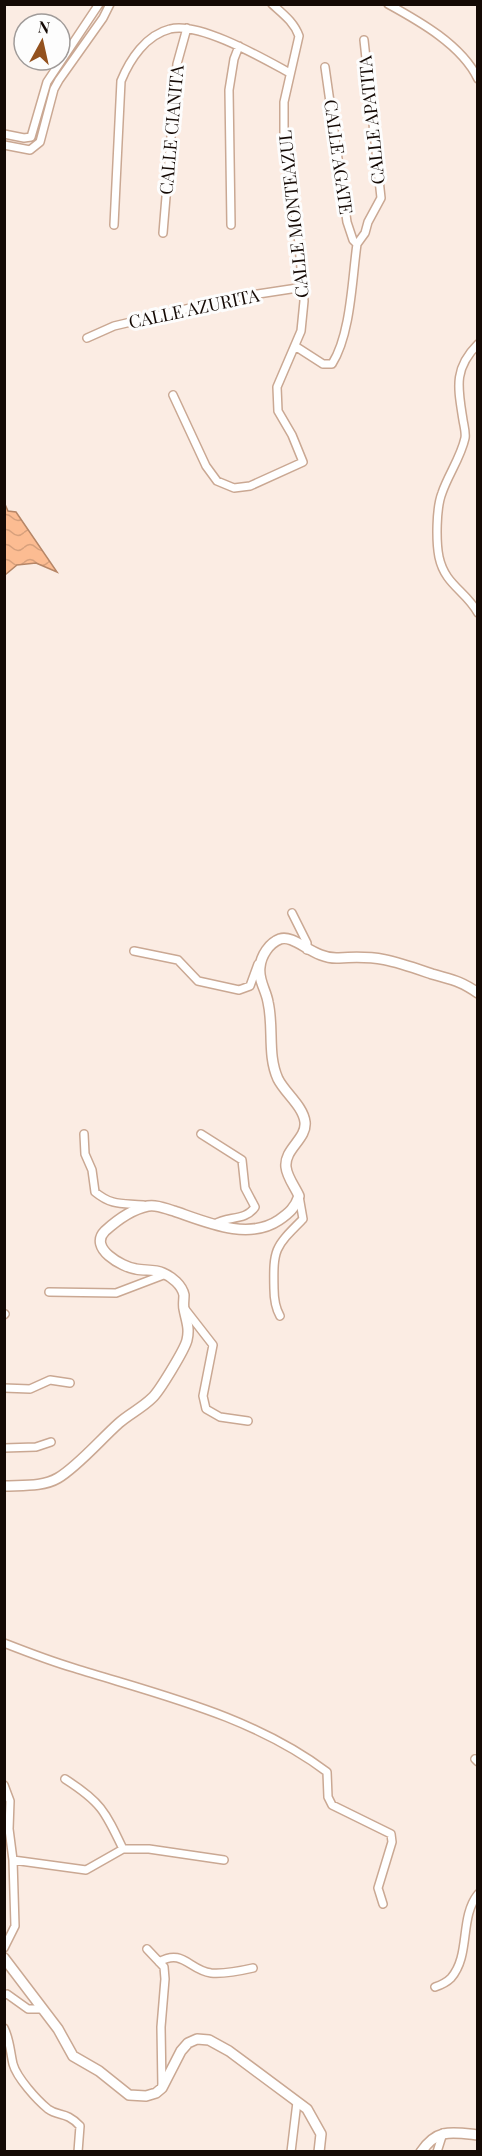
<svg xmlns="http://www.w3.org/2000/svg" width="482" height="2156" font-family="'Playfair Display',serif">
  <style>
    .water { fill: url(#water-waves); stroke: #b68667; stroke-width: 1.5 }
    .lines { fill: none; stroke-linecap: round; stroke-linejoin: round }
    .street-casing { stroke: #caa893; stroke-width: 10 }
    .secondary-casing { stroke: #caa893; stroke-width: 12 }
    .street { stroke: #fff; stroke-width: 7 }
    .secondary { stroke: #fff; stroke-width: 9 }
    .labels { text-anchor: middle; stroke-width: 6; stroke-linejoin: round; paint-order: stroke }
    .street-label { font-size: 18px; fill: #140904; stroke: #fdfdfd }
  </style>
  <defs>
    <pattern id="water-waves" width="16" height="10" patternUnits="userSpaceOnUse" patternTransform="scale(1.5)"><rect width="16" height="10" fill="#fcbc92"/><path d="M0 5q4-4 8 0t8 0" fill="none" stroke="#d7a07c"/></pattern>
  </defs>
  <rect width="100%" height="100%" fill="#fbece3"/>
  <!-- water -->
  <path class="water" d="M4,502L8,511L16,512L57,572L36,563L17,565L5,575Z"/>
  <g class="lines">
    <!-- street casing -->
    <g class="street-casing">
      <path id="street" d="M388,4C419,21 462,45 478,79
        M325,67L347,222L353,240L357,244
        M4,134L24,138L31,137L47,82L99,4
        M4,145L30,150L40,142L54,89L59,80L103,18L110,4
        M114,225L121,81C130,59 146,35 170,29C199,21 264,59 290,73
        M231,225L229,90L234,59L239,46
        M163,233L177,64L187,28
        M87,338L114,326L232,298L304,287
        M478,344C453,369 458,388 463,420C464,426 466,433 465,438C461,457 448,475 442,493C436,508 436,542 439,557C445,585 465,590 478,613
        M295,346L323,364H332C351,334 352,279 357,244L365,233L368,222L381,198L364,40
        M173,395L206,466L217,481L234,488L250,486L303,462L292,435L278,411L277,387L301,331L304,301L298,234L284,136V102L299,36C294,22 283,14 272,4
        M292,913L307,943V950
        M134,951L178,960L198,981L239,990L250,986L258,964
        M84,1134L85,1154L92,1170L95,1192C112,1206 122,1203 143,1205
        M201,1134L242,1160L245,1188L255,1207C246,1221 227,1216 215,1224
        M49,1292L116,1293L166,1274
        M185,1309L213,1345L203,1396L206,1409L220,1417L248,1421
        M4,1315L5,1314
        M280,1316C275,1307 274,1298 274,1289C273,1248 275,1247 303,1219L299,1196
        M4,1388L30,1389L50,1380L70,1383
        M4,1448L36,1447L51,1442
        M4,1643C27,1652 50,1661 74,1668C160,1695 253,1716 327,1772L328,1797L332,1805L391,1834L392,1842L378,1888L383,1904
        M475,1759L478,1762
        M65,1779C101,1802 105,1811 123,1849
        M4,1785L10,1801L9,1829L13,1860L15,1926L4,1948
        M13,1860L86,1870L123,1849H149L224,1860
        M147,1949L164,1967L165,1979L161,2027L162,2087
        M159,1962C183,1948 189,1970 211,1973C224,1974 240,1971 253,1968
        M435,1987C441,1985 447,1982 451,1978C471,1955 459,1918 478,1894
        M4,1995L7,1994L28,2009H43
        M4,2028C10,2040 10,2051 13,2064C17,2078 37,2100 48,2109C59,2117 66,2111 80,2126L78,2152
        M291,2152L297,2102
        M437,2152L443,2133"/>
    </g>
    <!-- secondary casing -->
    <g class="secondary-casing">
      <path id="secondary" d="M4,1486C22,1485 43,1487 58,1478C77,1467 101,1439 119,1423C129,1414 142,1408 152,1398C159,1392 185,1349 187,1340C190,1328 186,1320 184,1309C183,1305 184,1300 184,1295C182,1285 172,1277 163,1273C154,1269 145,1271 136,1269C122,1267 88,1248 105,1231C116,1221 133,1209 148,1206C157,1204 166,1209 174,1211C206,1222 248,1241 279,1220C289,1213 295,1208 299,1196C295,1187 287,1177 286,1167C284,1149 307,1139 305,1122C303,1106 285,1093 278,1079C267,1055 274,1028 268,1002C266,990 258,980 260,967C261,956 269,943 280,939C295,934 314,960 339,958C379,955 394,961 432,974C452,980 459,980 478,993
        M4,1958L58,2029L73,2056L99,2071L129,2095L146,2096L156,2093L162,2088L181,2051L188,2043L197,2039L209,2040L229,2051L307,2109L321,2134L319,2152
        M421,2152C437,2128 452,2132 478,2135"/>
    </g>
    <!-- street -->
    <use href="#street" class="street"/>
    <!-- secondary -->
    <use href="#secondary" class="secondary"/>
  </g>
  <g class="labels">
    <!-- street labels -->
    <g class="street-label">
      <text transform="translate(372 120) rotate(-96)" y="6">CALLE APATITA</text>
      <text transform="translate(172 130) rotate(-85)" y="6">CALLE CIANITA</text>
      <text transform="translate(338 157) rotate(82)" y="6">CALLE AGATE</text>
      <text transform="translate(294 214) rotate(-96)" y="6">CALLE MONTEAZUL</text>
      <text transform="translate(194 309) rotate(-12)" y="6">CALLE AZURITA</text>
    </g>
  </g>
  <!-- border -->
  <rect width="482" height="2156" fill="none" stroke="#140904" stroke-width="12"/>
  <!-- north arrow -->
  <g transform="translate(42 42) rotate(8)"><circle r="28" fill="#fdfdfd" stroke="#a09b99" stroke-width="1.5"/>
  <path d="M0-4.5L10 22L0 15L-10 22Z" fill="#93511e"/>
  <text y="-9" font-size="16" font-weight="bold" text-anchor="middle" fill="#140904">N</text>
  </g>
</svg>
